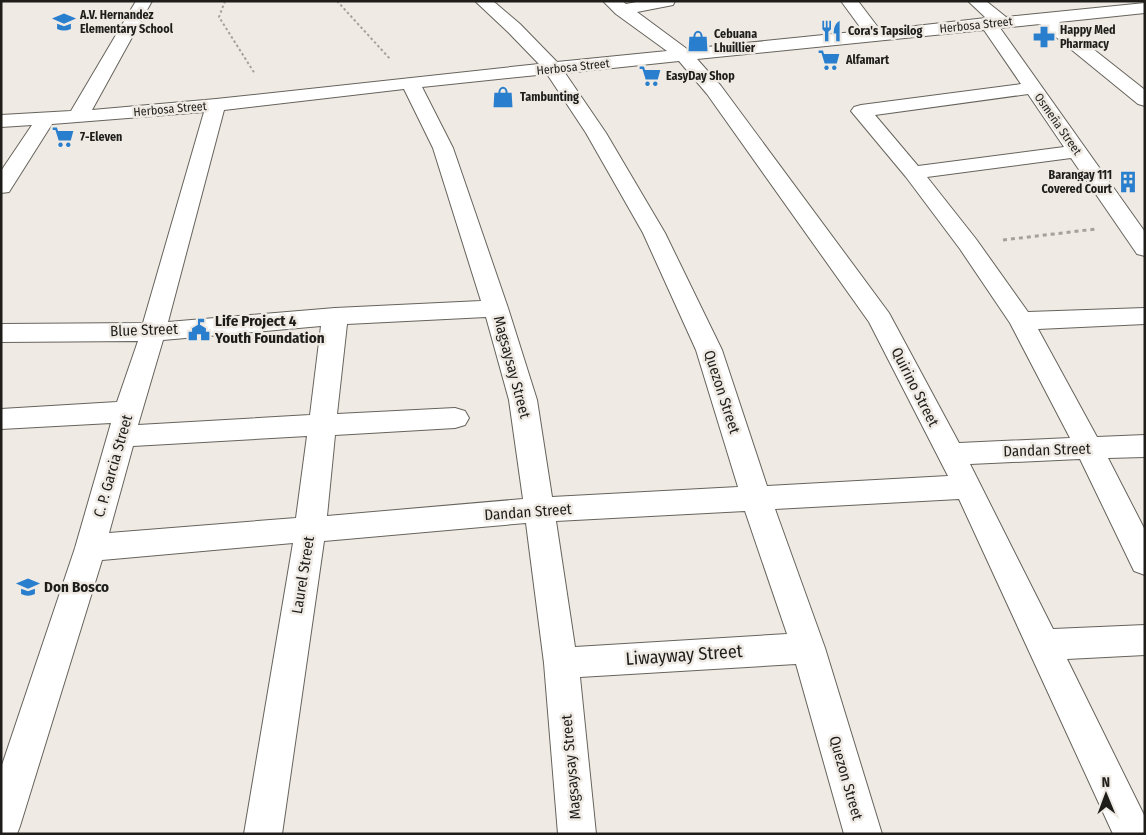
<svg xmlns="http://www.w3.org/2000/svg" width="1146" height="835" font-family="'Fira Sans Condensed',sans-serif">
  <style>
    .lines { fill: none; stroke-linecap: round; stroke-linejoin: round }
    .minor-casing { stroke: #66635c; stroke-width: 2 }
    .path-far1 { stroke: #a4a19b; stroke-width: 2; stroke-dasharray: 2.5 2.5; stroke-linecap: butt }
    .path { stroke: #a4a19b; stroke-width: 3; stroke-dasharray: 4 4; stroke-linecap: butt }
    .minor { fill: #fff; fill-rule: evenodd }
    .labels { text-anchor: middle; stroke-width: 5; stroke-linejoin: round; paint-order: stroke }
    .far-poi-label { font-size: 12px; font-weight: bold; fill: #1e1d1a; stroke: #efebe4; text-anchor: start }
    .far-street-label { font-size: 12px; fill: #1e1d1a; stroke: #efebe4 }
    .poi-label { font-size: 15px; font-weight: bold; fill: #1e1d1a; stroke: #efebe4; text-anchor: start }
    .street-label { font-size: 15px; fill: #1e1d1a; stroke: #efebe4 }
    .near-street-label { font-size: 18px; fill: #1e1d1a; stroke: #efebe4 }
  </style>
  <rect width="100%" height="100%" fill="#efebe4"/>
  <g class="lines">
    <!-- minor casing -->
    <g class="minor-casing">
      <path id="minor" d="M136,1H152L92,110L216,99L539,64L508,32L475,1H493L520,24L557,62L667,51L616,14L603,1H622L626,4L641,1H675L673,5L637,12L687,49L863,31L841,1H858L880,30L986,18L968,1H986L1006,17L1145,3V13L1059,22L1145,90V106L1138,104L1040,24L1000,28L1145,232V256L1137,254L1071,158L927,177L976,239L1028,312L1145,308V324L1038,329L1097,437L1145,435V457L1108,458L1145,530V575L1134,571L1080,459L970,464L1053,629L1145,625V655L1067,659L1145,817V834H1113L959,499L775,509L825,648L882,834H844L796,664L580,677L596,834H558L544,663L526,523L324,541L282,834H244L293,543L102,560L20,826L17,834H1V768L75,548L111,423L1,429V409L117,402L138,341L1,342V324L143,323L204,112L52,124L9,192L1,193V171L32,125L1,127V115L71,111ZM984,30L1021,84L861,105L854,107L851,111L906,177L960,249L1010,323L1070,438L959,443L889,313L721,86L697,59ZM679,61L707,94L869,322L948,476L767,486L722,350L665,233L606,133L565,73ZM547,74L586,133L643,233L696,350L738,487L552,497L537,400L508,308L453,148L422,87ZM404,89L433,148L481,301L335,308L168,322L224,110ZM1028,94L1064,147L918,166L875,115ZM486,317L509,400L523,499L327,516L335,435L455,428L465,425L469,418L465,411L455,408L337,414L347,324ZM321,326L310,415L138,425L163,340ZM307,436L296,518L109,533L133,446ZM745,511L787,634L575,647L556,521Z"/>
    </g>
    <!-- path-far1 -->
    <path class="path-far1" d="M225,1L219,17L255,74
      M337,1L391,60"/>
    <!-- path -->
    <path class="path" d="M1003,240L1096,229"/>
    <!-- minor -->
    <use href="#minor" class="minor"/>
  </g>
  <!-- icons -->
  <defs>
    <g id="school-bare" transform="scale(1.725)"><path d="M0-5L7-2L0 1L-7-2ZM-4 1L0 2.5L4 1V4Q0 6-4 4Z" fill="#297ecd" stroke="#efebe4" stroke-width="2.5" paint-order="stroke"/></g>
    <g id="restaurant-bare" transform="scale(1.725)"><path d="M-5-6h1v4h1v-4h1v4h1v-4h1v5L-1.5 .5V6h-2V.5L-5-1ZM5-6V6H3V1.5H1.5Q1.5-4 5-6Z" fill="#297ecd" stroke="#efebe4" stroke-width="2.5" paint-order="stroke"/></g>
    <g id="pharmacy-bare" transform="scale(1.725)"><path d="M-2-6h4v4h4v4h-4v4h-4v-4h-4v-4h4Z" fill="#297ecd" stroke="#efebe4" stroke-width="2.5" paint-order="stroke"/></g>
    <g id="shop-bare" transform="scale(1.725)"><path d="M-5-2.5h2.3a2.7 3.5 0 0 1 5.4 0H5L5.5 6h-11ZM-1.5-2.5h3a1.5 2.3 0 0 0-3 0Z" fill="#297ecd" stroke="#efebe4" stroke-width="2.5" paint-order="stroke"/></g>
    <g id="supermarket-bare" transform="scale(1.725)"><path d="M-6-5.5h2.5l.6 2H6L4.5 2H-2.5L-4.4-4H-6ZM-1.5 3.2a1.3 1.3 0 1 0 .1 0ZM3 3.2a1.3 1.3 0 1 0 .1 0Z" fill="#297ecd" stroke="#efebe4" stroke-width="2.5" paint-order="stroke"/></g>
    <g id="building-bare" transform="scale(1.725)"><path d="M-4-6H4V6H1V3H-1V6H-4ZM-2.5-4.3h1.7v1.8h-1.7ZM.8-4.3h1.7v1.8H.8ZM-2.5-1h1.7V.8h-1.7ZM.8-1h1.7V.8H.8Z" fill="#297ecd" stroke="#efebe4" stroke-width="2.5" paint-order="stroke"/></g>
    <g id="civic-bare" transform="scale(1.725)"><path d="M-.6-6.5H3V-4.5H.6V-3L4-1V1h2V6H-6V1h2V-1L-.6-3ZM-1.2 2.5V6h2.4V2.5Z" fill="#297ecd" stroke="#efebe4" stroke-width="2.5" paint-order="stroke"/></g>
  </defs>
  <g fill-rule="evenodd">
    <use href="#school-bare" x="64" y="22"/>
    <use href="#restaurant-bare" x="831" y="31"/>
    <use href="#pharmacy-bare" x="1044" y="37"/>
    <use href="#shop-bare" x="698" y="41"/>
    <use href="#supermarket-bare" x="829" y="60"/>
    <use href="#supermarket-bare" x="650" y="76"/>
    <use href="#shop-bare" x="503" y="97"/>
    <use href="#supermarket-bare" x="63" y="137"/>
    <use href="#building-bare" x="1128" y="182"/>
    <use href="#civic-bare" x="199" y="330"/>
    <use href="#school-bare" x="28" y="587"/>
  </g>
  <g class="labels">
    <!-- far-poi labels -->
    <g class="far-poi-label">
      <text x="80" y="19">A.V. Hernandez<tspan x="80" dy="14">Elementary School</tspan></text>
      <text x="1060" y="34">Happy Med<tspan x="1060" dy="14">Pharmacy</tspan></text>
      <text x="848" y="35">Cora's Tapsilog</text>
      <text x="714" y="38">Cebuana<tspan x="714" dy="14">Lhuillier</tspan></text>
      <text x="846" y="64">Alfamart</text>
      <text x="666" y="80">EasyDay Shop</text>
      <text x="520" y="101">Tambunting</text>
      <text x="80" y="141">7-Eleven</text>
      <text x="1112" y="179" text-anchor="end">Barangay 111<tspan x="1112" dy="14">Covered Court</tspan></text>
    </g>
    <!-- far-street labels -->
    <g class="far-street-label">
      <text transform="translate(976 25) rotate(-6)" y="4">Herbosa Street</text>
      <text transform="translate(573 67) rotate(-6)" y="4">Herbosa Street</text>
      <text transform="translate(170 109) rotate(-5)" y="4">Herbosa Street</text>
      <text transform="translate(1058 124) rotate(55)" y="4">Osmeña Street</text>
    </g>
    <!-- poi labels -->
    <g class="poi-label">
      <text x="215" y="326">Life Project 4<tspan x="215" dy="17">Youth Foundation</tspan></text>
      <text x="44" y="592">Don Bosco</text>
    </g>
    <!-- street labels -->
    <g class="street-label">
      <text transform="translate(144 330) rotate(-2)" y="5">Blue Street</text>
      <text transform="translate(512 367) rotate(75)" y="5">Magsaysay Street</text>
      <text transform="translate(915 387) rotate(63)" y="5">Quirino Street</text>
      <text transform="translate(722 392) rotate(72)" y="5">Quezon Street</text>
      <text transform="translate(1047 450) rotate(-2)" y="5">Dandan Street</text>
      <text transform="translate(113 466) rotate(-74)" y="5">C. P. Garcia Street</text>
      <text transform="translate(528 512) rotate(-4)" y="5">Dandan Street</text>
      <text transform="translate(303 575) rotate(-81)" y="5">Laurel Street</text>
      <text transform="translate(571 767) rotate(-95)" y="5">Magsaysay Street</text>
      <text transform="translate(846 778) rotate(74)" y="5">Quezon Street</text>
    </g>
    <!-- near-street labels -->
    <g class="near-street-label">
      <text transform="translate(684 655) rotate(-4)" y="6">Liwayway Street</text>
    </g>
  </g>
  <!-- border -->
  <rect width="1146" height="835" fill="none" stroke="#1e1d1a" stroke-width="5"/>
  <!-- north arrow -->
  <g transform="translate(1106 795) rotate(359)" stroke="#efebe4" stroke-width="4" paint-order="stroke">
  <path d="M0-4L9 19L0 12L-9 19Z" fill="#1e1d1a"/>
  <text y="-8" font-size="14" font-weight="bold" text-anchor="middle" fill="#1e1d1a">N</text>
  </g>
</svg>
